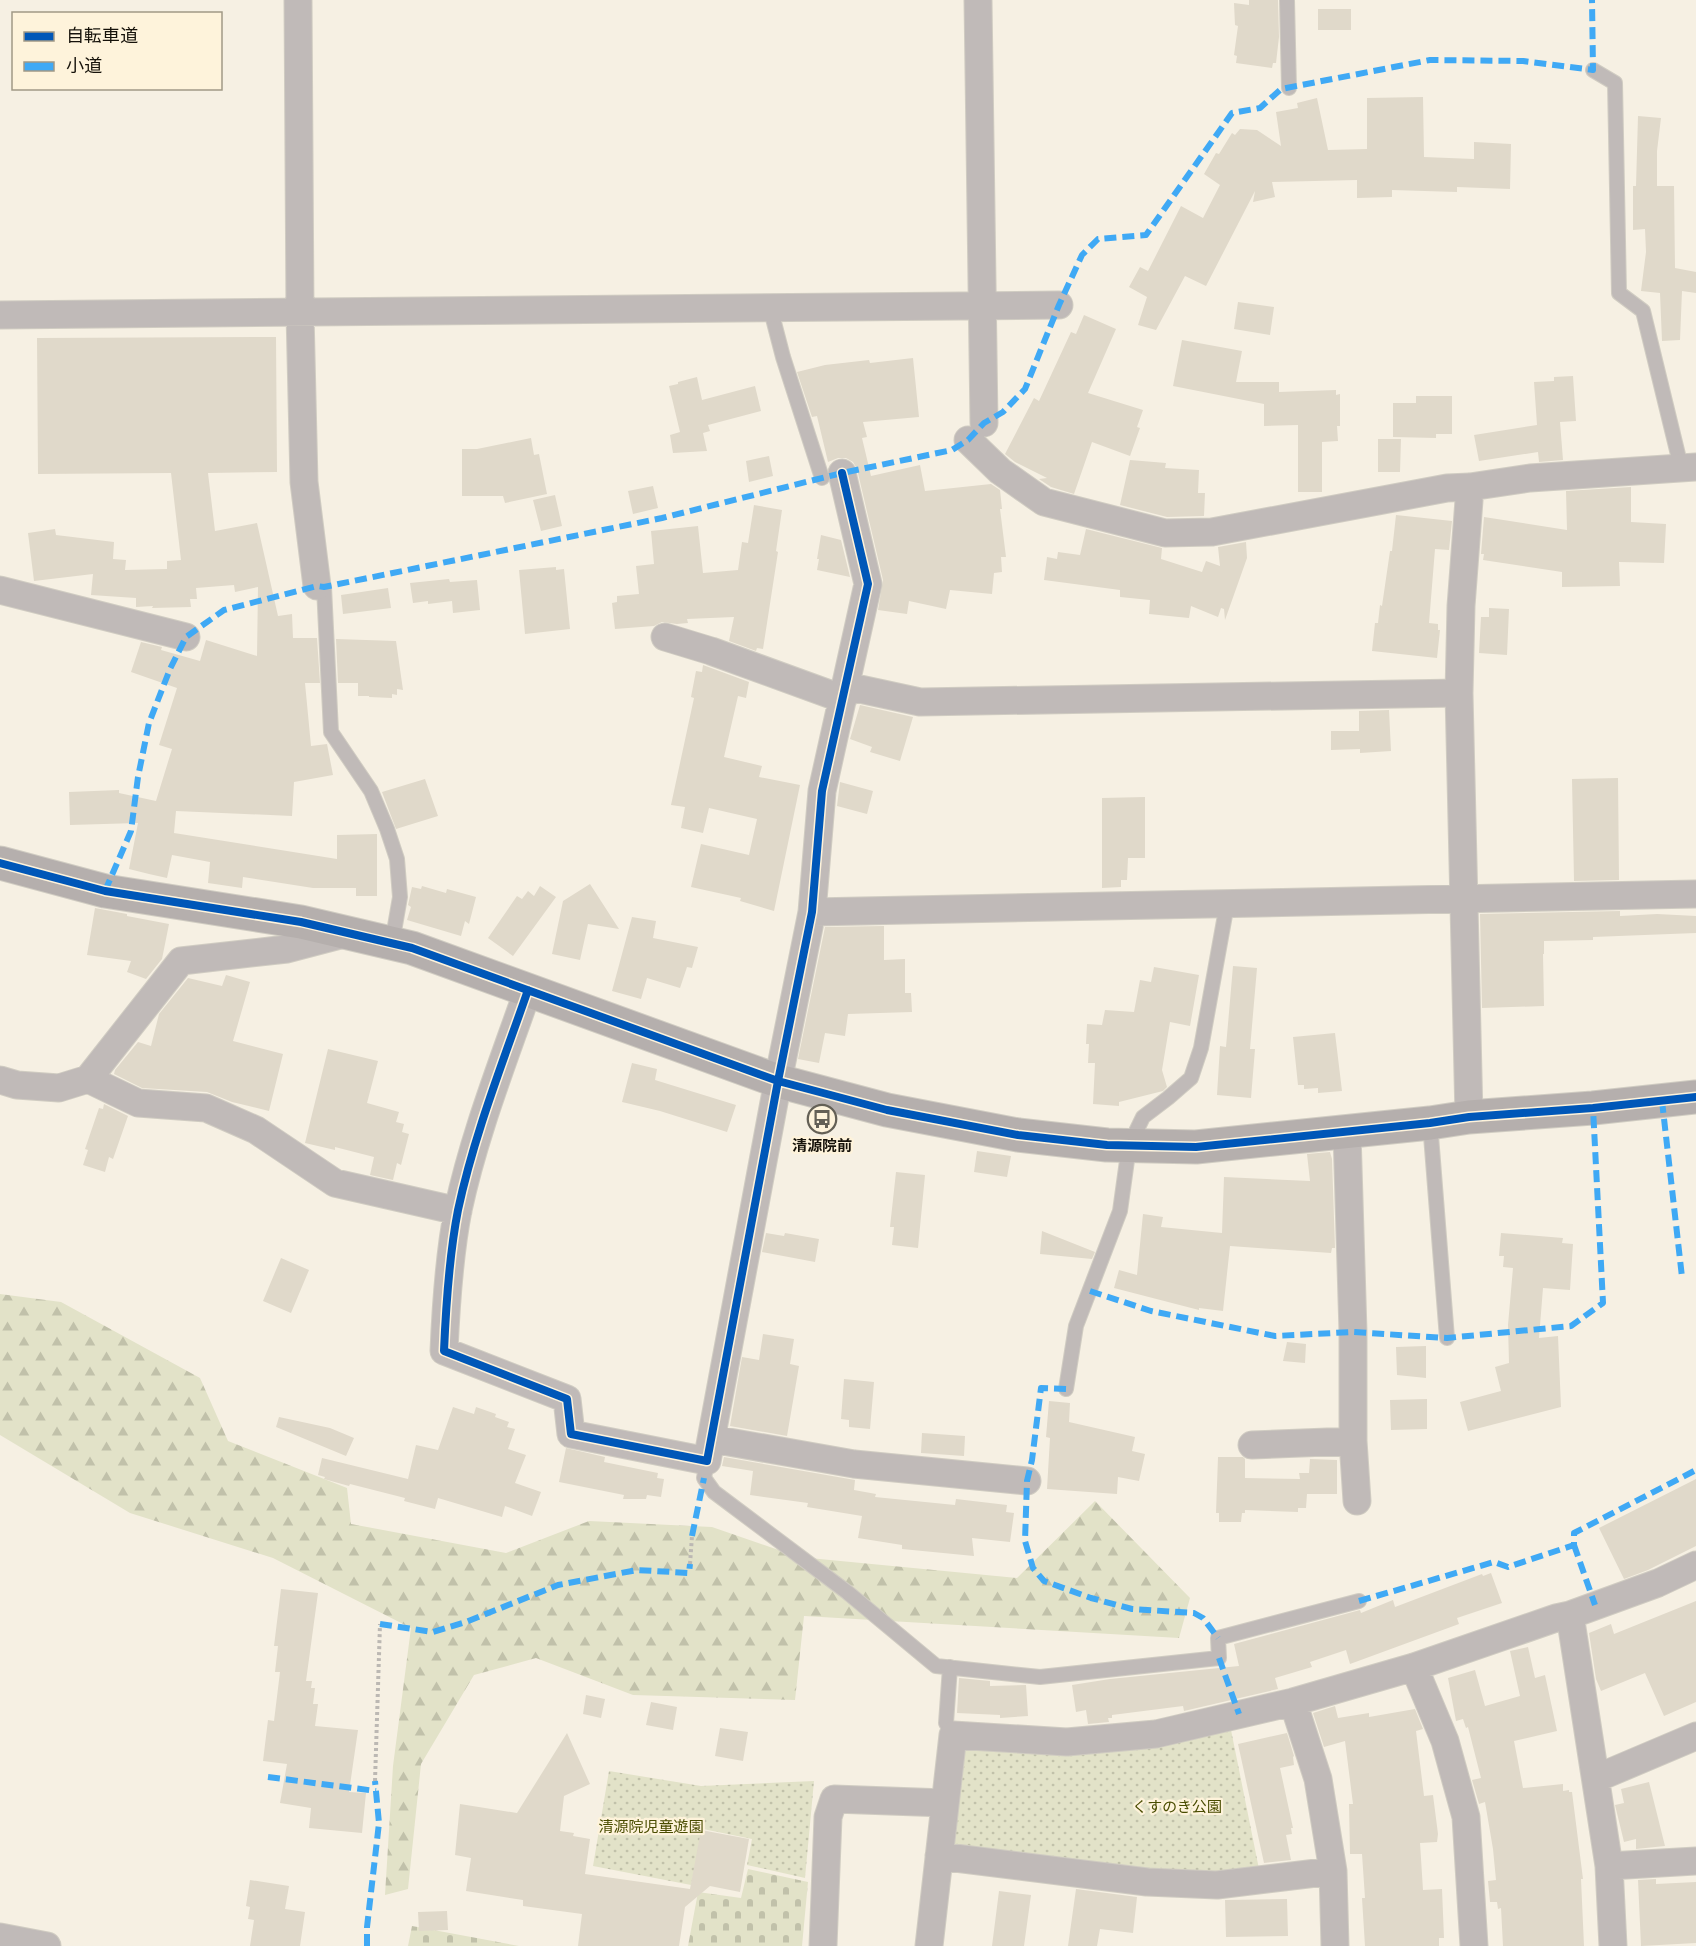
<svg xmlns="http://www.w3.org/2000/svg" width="1696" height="1946" font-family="Poppins,'Noto Sans JP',sans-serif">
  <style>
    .green { fill: url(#green-dots) }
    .forest { fill: url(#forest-firs) }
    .cemetery { fill: url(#cemetery-stones) }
    .building { fill: #e0d9ca }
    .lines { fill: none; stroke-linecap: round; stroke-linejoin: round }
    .lane-casing { stroke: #d0ccc2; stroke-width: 16 }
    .street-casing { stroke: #d0ccc2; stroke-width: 29 }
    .secondary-casing { stroke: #d0ccc2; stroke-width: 35 }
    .path { stroke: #bcb8b3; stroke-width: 4; stroke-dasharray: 3 3; stroke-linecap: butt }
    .lane { stroke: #c0bab8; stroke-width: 14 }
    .street { stroke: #c0bab8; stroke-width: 27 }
    .secondary { stroke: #b5afad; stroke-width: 33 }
    .quiet { stroke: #3fa9f5; stroke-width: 6; stroke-dasharray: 12 6; stroke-linecap: butt }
    .cycleway-casing { stroke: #fef3db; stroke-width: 11 }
    .cycleway { stroke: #0057b8; stroke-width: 8 }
    .labels { text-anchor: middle; stroke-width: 4.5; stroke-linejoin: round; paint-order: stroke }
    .poi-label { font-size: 15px; font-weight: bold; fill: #16120a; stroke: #fef3db }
    .park-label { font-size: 15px; fill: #494c00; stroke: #fef3db }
  </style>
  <defs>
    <pattern id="green-dots" width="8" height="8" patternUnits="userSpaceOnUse" patternTransform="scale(1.5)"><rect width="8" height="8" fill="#e2e2c8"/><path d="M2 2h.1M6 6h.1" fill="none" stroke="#c1c1aa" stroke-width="1.8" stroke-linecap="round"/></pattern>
    <pattern id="forest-firs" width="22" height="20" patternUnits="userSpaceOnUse" patternTransform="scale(1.5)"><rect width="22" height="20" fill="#e2e2c8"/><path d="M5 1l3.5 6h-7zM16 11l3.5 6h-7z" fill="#c1c1aa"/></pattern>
    <pattern id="cemetery-stones" width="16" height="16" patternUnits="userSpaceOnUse" patternTransform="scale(1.5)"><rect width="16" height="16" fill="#e2e2c8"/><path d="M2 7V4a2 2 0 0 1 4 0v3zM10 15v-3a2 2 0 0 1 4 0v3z" fill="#c1c1aa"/></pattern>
  </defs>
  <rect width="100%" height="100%" fill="#f6f0e3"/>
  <!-- green -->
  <path class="green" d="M1231,1730L1259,1869L1203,1874L1151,1871L956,1845L949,1837L965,1744L1146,1747Z
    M609,1771L701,1786L814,1781L805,1878L747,1865L752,1839L703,1829L691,1885L593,1866Z"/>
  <!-- forest -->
  <path class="forest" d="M0,1294L61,1302L200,1378L228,1441L347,1488L351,1524L506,1553L589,1521L712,1527L799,1557L1017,1578L1095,1501L1190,1598L1179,1638L804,1616L795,1700L633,1695L536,1658L474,1675L421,1764L408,1889L385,1895L393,1766L411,1628L273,1558L130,1513L0,1435Z"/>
  <!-- cemetery -->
  <path class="cemetery" d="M748,1869L808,1882L802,1946H688L698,1892L741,1898Z
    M412,1926L519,1946H408Z"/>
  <!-- building -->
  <path class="building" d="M1249,0H1278L1279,37L1276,63H1273L1272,68L1236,63L1237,56L1234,55L1238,26L1235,25L1234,3L1249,5Z
    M1318,9H1351V30H1318Z
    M1423,97L1424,157L1474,159V142L1511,144L1510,189L1457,187V192L1392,190V197L1357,198V180L1272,182L1275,197L1253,202L1255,191L1206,286L1185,276L1156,330L1138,325L1147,297L1129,287L1140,267L1148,271L1181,206L1203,218L1220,185L1204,174L1216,153L1219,154L1232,133L1235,135L1240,129L1257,130L1281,146L1276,112L1298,108L1297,103L1317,98L1328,150L1367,149V98Z
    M1638,116L1661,118L1657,151V186H1674L1675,268L1696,272V293L1682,291L1680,340L1662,341L1660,293L1641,291L1646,252L1645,229L1633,230V186H1636Z
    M1238,302L1274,307L1270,335L1234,329Z
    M1084,315L1116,329L1088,393L1143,410L1137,427L1140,428L1130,456L1092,442L1074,494L1051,487L1039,479L1047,478L1015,462L1005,454L1034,398L1039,401L1071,332L1076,334Z
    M276,337L277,472L208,473L215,531L257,523L278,616L292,614L293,638H317L320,683H305L311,746L327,744L333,775L294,782L292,816L176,811L174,833L337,859V835L377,834V896H356V888H313L243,877L242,888L208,883L210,862L172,855L167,878L149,874L129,869L138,823L70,825L69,792L119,790V793L156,801L172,749L159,745L177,688L131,672L141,642L162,647L161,650L200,661L206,640L257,656L258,587L235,592L234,585L196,588L197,599H190L191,607L152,608L153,606L136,607V598L91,595L93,574L34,581L28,533L55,529L56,535L114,542L113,559L126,560L125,570L167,569V561L181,560L171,473L38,474L37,338Z
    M1182,340L1242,351L1236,382H1279V392L1336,390V395L1340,394V426H1337L1338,441L1322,442V492H1298V425L1264,426V404L1173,386Z
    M913,358L919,417L863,422L867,437L862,438L871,476L920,465L925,491L991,484L1000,490L1002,509H1000L1006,557H1001L1002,572L994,573L992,594L950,590L946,609L909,601L907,614L878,610L883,580L857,469L853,462L846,458H838L828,462L817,416L812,417L797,372L825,365L869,360L870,363Z
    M1573,376L1576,421L1560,422L1563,460L1539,462L1538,452L1479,461L1474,435L1537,425L1534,382L1554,381V377Z
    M697,377L702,400L755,386L761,411L708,425L710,431L703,433L707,451L673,453L670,435L680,432L669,386L678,384V382Z
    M1416,396H1452V434H1436V438L1393,437V403H1416Z
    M531,438L534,455L539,454L547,494L505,503L503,496H462V449H477Z
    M1378,439H1401L1400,472H1378Z
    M769,456L773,476L749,482L746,461Z
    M1130,460L1166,463L1165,468L1199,470L1198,493H1205L1204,516L1167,517L1120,505Z
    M653,486L658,508L633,514L628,491Z
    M1631,487V522L1666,524L1664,563L1619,562L1620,586L1562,587V572L1483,560L1484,554H1481L1484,517L1567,530L1566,491Z
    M555,495L562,526L541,531L533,500Z
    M754,505L782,510L776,551L778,552L763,649L757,648L756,651L729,641L734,617L687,619L688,623L677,624L662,622L654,626L615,629L612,603L617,602V596L639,594L636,566L654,564L651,531L698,526L703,573L738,570L742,542L748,543Z
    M1396,515L1452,521L1449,550L1435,549L1429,623L1438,624V630H1440L1437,658L1372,651L1375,623H1378L1380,605L1382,606L1390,551H1392Z
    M1086,529L1162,548L1161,559L1202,572L1206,561L1220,566L1218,547L1246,542L1247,558L1225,620L1224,609L1221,608L1218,617L1191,606L1189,618L1149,614L1150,600L1120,597V590L1044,580L1047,557L1057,559L1058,552L1080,555Z
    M821,535L841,540L850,577L817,570L819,559H817Z
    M556,567V570L564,569L570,629L525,634L519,570Z
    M449,579L450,582L477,580L480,610L453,613L452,601L428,604V601L413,603L410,583Z
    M388,588L391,608L343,614L341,595Z
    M1489,608L1509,609L1507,655L1479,653L1481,617H1489Z
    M336,639L396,641L403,690L397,689V695L392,694V698L369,697V696H358V683H338Z
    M703,665L749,682L746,698L738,696L724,757L762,766L759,777L800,785L774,911L740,901L741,898L691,887L701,844L749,855L757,819L709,808L703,833L681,828L685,807L671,805L694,698L691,697L696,671L702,672Z
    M860,705L913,717L900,761L870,752L872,747L850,739Z
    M1389,710L1391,751L1360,753V749L1331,750V731H1359V711Z
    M1618,778L1619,880L1574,881L1572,779Z
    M425,779L438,816L396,829L382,792Z
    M840,782L873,791L867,814L837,806Z
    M1145,797V858H1128L1127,880H1121V887L1102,888V798Z
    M590,884L619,929L588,924L580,960L552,954L563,901Z
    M422,886L446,893L447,889L476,897L469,924L465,921L461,936L407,920L411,907L408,905L412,887L421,889Z
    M540,886L556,897L513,956L488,938L517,896L522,899L528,891L534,896Z
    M95,908L127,914V916L169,924L162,959L146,979L127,972L131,961L87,955Z
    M1620,911V916L1657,914L1696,916V933L1593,937V940L1544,941V954H1543L1544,1006L1482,1008L1480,914Z
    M632,917L656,921L653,938L698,947L692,968L687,967L680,988L647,978L641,999L612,991Z
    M884,926V960L905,959V993H911L912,1012L848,1014L845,1036L825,1033L819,1063L798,1059L825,927Z
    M1233,966L1257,968L1250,1049H1255L1251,1098L1217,1095L1220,1046L1226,1047Z
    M1154,967L1199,975L1190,1026L1170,1022L1162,1070L1167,1087L1163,1091L1119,1102V1106L1093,1104L1095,1063H1088L1089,1044H1086L1087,1024L1102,1025L1105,1010L1134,1012L1140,980L1151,982Z
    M226,975L250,982L233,1041L283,1054L269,1111L232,1102L207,1092L142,1088L114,1074L115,1070L138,1042L151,1046L159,1014L188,978L222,986Z
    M1335,1033L1342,1091L1318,1093V1088L1304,1089V1085H1298L1293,1037Z
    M328,1049L378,1061L367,1103L399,1112L396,1122L404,1124L402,1132L409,1134L401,1165L397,1163L393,1180L370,1175L374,1157L335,1147V1150L305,1143Z
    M632,1063L657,1069L655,1080L736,1105L727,1132L660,1111L622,1102Z
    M104,1104L128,1116L113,1159L109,1157L105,1172L83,1165L88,1150L85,1149L99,1108L103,1109Z
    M977,1151L1011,1156L1007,1177L974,1172Z
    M1330,1152L1332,1159L1335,1248H1332L1331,1253L1230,1246L1223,1311L1199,1308V1310L1114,1288L1119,1270L1137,1275L1143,1214L1163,1217L1161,1227L1222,1233L1224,1177L1310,1181L1307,1154Z
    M896,1172L925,1175L918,1248L892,1245L894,1227H890Z
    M1042,1231L1095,1252L1092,1259L1040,1254Z
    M766,1233L784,1236L785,1233L819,1239L815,1262L762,1252Z
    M1501,1233L1563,1238L1562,1243L1573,1244L1570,1290L1543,1288L1539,1338L1558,1336L1561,1407L1468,1431L1460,1402L1501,1391L1495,1367L1509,1363L1508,1325L1513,1268L1503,1267L1504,1256H1499Z
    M281,1258L309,1270L291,1313L263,1301Z
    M763,1334L794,1339L790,1364L799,1366L787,1436L730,1426L742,1357L759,1360Z
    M1287,1342L1306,1344L1305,1363L1283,1361Z
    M1426,1346V1378L1397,1375L1396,1347Z
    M844,1379L874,1382L870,1429L849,1427V1420L841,1419Z
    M1427,1399V1429L1391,1430L1390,1400Z
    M1049,1401L1070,1403L1069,1422L1135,1437L1132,1451L1145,1454L1139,1481L1118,1477L1117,1494L1047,1489L1050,1438L1046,1437Z
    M453,1407L474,1414L476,1407L496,1414L495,1417L509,1422L507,1427L515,1429L508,1449L526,1455L515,1483L541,1492L532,1516L505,1506L502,1517L438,1498L435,1509L404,1501L405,1498L350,1484L349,1486L324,1479L325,1477L318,1475L322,1458L408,1479L416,1445L438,1450Z
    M279,1417L330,1428L354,1438L346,1456L276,1427Z
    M922,1433L965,1436L964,1456L921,1453Z
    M566,1448L605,1457L604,1462L658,1473L657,1478L664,1479L661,1497L647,1495L646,1499H623L624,1495L559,1482Z
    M724,1457L855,1480L854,1490L876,1494L875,1497L955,1505L956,1499L1007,1505L1006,1512L1014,1513L1010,1542L972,1538L974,1556L902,1549V1545L858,1538L862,1516L807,1507L808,1503L750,1495L753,1471L722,1466Z
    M1218,1457H1243L1245,1459V1478L1300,1479L1299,1473H1309L1310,1459L1337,1460V1494H1307L1306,1508H1298V1512L1245,1510V1513H1242L1241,1522H1219V1513H1216Z
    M1696,1479V1546L1648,1570L1624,1579L1599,1528Z
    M1491,1573L1502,1603L1457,1618L1459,1624L1350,1664L1346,1650L1310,1662L1312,1667L1275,1678L1278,1689L1184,1711L1183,1706L1112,1715V1718H1108L1109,1722L1088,1724L1086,1710L1076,1712L1072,1685L1110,1679L1239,1666L1234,1644L1360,1610L1361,1613L1393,1600L1395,1607L1482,1574L1483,1576Z
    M281,1589L318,1593L306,1681H312L311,1688H315L313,1704H318L315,1726L358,1730L349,1792L366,1793L362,1833L309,1828L311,1808L280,1803L287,1764L263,1761L268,1720L274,1721L280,1672H275L278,1646H274Z
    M1696,1601V1702L1664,1716L1645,1673L1601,1691L1596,1679L1589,1633L1611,1624L1614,1634Z
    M1528,1647L1535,1678L1545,1675L1557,1731L1514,1741L1523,1788L1563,1784V1791L1569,1790V1792H1572L1583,1879H1581L1584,1946H1503L1501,1908L1498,1909L1497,1902H1490L1488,1881L1496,1880L1493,1849L1485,1802L1479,1804L1472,1780L1481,1778L1468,1727L1466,1728L1463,1719L1456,1721L1448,1678L1475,1670L1485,1706L1520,1696L1510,1651Z
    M959,1678L990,1681V1686L1026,1685L1028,1716L1000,1718V1715L957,1713Z
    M586,1695L605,1699L601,1718L583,1714Z
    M651,1702L677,1707L673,1730L646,1725Z
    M1335,1706L1338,1718L1369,1713V1717L1415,1709L1423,1729L1416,1731L1424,1796L1433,1795L1438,1834L1437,1842L1420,1843L1423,1890L1442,1889L1444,1938H1439V1946H1365L1362,1898H1365L1362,1854H1350L1349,1804H1353L1345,1741L1324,1747L1313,1713Z
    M720,1728L748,1732L743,1761L715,1756Z
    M567,1733L590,1784L564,1796L560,1831L574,1833L573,1836L590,1839L585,1874L690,1889L701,1830L749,1839L740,1892L710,1886L685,1907L679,1946H578L582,1914L523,1906V1900L466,1891L471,1858L455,1855L460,1804L517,1813Z
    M1287,1733L1294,1756L1293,1757L1294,1765L1280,1768L1293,1828H1291L1292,1834L1286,1835L1291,1860L1264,1863L1238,1744Z
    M1649,1782L1665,1846L1636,1849V1839L1624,1842L1615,1805L1624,1803L1621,1789Z
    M1656,1879V1884L1696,1882V1943L1641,1946L1638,1880Z
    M250,1880L289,1886L285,1909L305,1912L300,1946H250L254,1920L248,1919L250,1907L246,1906Z
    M1076,1889L1137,1897L1133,1933L1100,1929L1097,1946H1068Z
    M999,1891L1031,1895L1024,1946H992Z
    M1287,1899L1288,1936L1226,1937L1225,1900Z
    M447,1911L448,1930L419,1931L418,1912Z"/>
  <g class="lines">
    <!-- lane casing -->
    <g class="lane-casing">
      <path id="lane" d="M1287,0L1289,88
        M1593,70L1615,83L1619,293L1643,311L1681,467
        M770,307L783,357L822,478
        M324,587L331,732L371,791L387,829L397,859L400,897L392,943
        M1430,1123L1447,1338
        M1066,1389L1076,1326L1120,1211L1129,1146L1143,1117L1168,1098L1191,1078L1201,1048L1227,904
        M707,1461L704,1478L714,1492L847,1592L936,1666L1040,1677L1219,1658L1218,1638L1359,1601
        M950,1667L946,1723L953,1735"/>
    </g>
    <!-- street casing -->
    <g class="street-casing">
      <path id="street" d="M298,0L300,313L304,482L317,586
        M978,0L984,423
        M0,315L1059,305
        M968,440L1000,471L1044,502L1165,533L1212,532L1447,488L1470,487L1530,478L1696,467
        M0,590L186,637
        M665,637L711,651L843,699
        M846,686L920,702L1459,693
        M812,912L1696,894
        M528,990C503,1062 474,1135 458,1210C449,1256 446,1304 444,1351L567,1399L571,1434L707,1461L778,1081L812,912L822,791L868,584L842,473
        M88,1079L138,1103L206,1108L256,1130L335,1183L458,1211
        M0,1080L17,1085L59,1088L88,1079L181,961L287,949L348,933
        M1469,1117L1459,693L1461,606L1470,487
        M1347,1133L1353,1332V1441L1357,1501
        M712,1439L854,1464L1027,1481
        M1252,1445L1353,1441
        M1570,1615L1609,1866L1613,1946
        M1414,1667L1445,1741L1466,1817L1474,1946
        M1293,1702L1318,1779L1333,1871L1335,1946
        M1597,1778L1696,1736
        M939,1856L1147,1882L1217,1885L1333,1871
        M1609,1866L1696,1861
        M0,1937L47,1946
        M823,1946L828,1817L834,1799L945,1803
        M929,1946L953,1735L1067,1742L1156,1734L1293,1702L1414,1667L1556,1618L1570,1615L1658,1583L1696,1565"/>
    </g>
    <!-- secondary casing -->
    <g class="secondary-casing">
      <path id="secondary" d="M0,863L105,891L301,922L412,948L778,1081L887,1110L1018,1135L1107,1145L1196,1147L1430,1123L1469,1117L1593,1108L1696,1097"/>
    </g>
    <!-- path -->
    <path class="path" d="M690,1564L692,1536
      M375,1781L380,1624"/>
    <!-- lane -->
    <use href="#lane" class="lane"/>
    <!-- street -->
    <use href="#street" class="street"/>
    <!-- secondary -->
    <use href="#secondary" class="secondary"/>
    <!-- quiet -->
    <path class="quiet" d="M105,891L131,831L138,777L149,723L170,669L186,637L224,610L317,586L324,587L662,518L842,473L952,450L968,440L984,423L1003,412L1025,389L1059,305L1082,255L1098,239L1146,235L1232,113L1260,108L1281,89L1430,60L1523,61L1593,70L1592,0
      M1662,1101L1682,1277
      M1090,1291L1151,1311L1275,1336L1353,1332L1447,1338L1571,1326L1603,1303L1593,1108
      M1066,1389L1041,1388L1032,1460L1027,1481L1025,1541L1033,1568L1044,1581L1091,1598L1132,1609L1194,1613L1203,1618L1218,1638
      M692,1536L704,1478
      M1574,1545L1595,1605
      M1359,1601L1494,1562L1508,1567L1574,1545V1533L1696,1470
      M380,1624L433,1632L466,1622L558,1585L637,1570L689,1573L690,1564
      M1219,1658L1239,1714
      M268,1777L376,1791
      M367,1946V1927L379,1823L375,1781"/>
    <!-- cycleway casing -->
    <g class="cycleway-casing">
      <path id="cycleway" d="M0,863L105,891L301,922L412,948L778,1081L887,1110L1018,1135L1107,1145L1196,1147L1430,1123L1469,1117L1593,1108L1696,1097
        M528,990C503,1062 474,1135 458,1210C449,1256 446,1304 444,1351L567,1399L571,1434L707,1461L778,1081L812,912L822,791L868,584L842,473"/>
    </g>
    <!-- cycleway -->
    <use href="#cycleway" class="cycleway"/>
  </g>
  <!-- icons -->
  <defs>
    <g id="bus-ring" transform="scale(1.5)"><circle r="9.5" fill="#fef3db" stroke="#646056" stroke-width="1.5"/><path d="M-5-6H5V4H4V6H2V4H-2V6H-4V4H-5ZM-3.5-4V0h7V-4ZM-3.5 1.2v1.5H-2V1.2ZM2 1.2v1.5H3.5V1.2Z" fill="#646056"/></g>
  </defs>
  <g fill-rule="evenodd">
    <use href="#bus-ring" x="822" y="1119"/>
  </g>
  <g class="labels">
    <!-- poi labels -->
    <g class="poi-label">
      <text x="822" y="1151">清源院前</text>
    </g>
    <!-- park labels -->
    <g class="park-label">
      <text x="1177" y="1812">くすのき公園</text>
      <text x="651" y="1832">清源院児童遊園</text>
    </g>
  </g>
  <!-- legend -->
  <rect x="12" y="12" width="210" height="78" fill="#fef3db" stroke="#a19987" stroke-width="1.5"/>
  <rect x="24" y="32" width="30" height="9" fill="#0057b8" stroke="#a19987" stroke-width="1.5"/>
  <text x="66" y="42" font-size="18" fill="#16120a">自転車道</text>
  <rect x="24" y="62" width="30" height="9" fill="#3fa9f5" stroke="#a19987" stroke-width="1.5"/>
  <text x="66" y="72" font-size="18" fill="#16120a">小道</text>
</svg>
